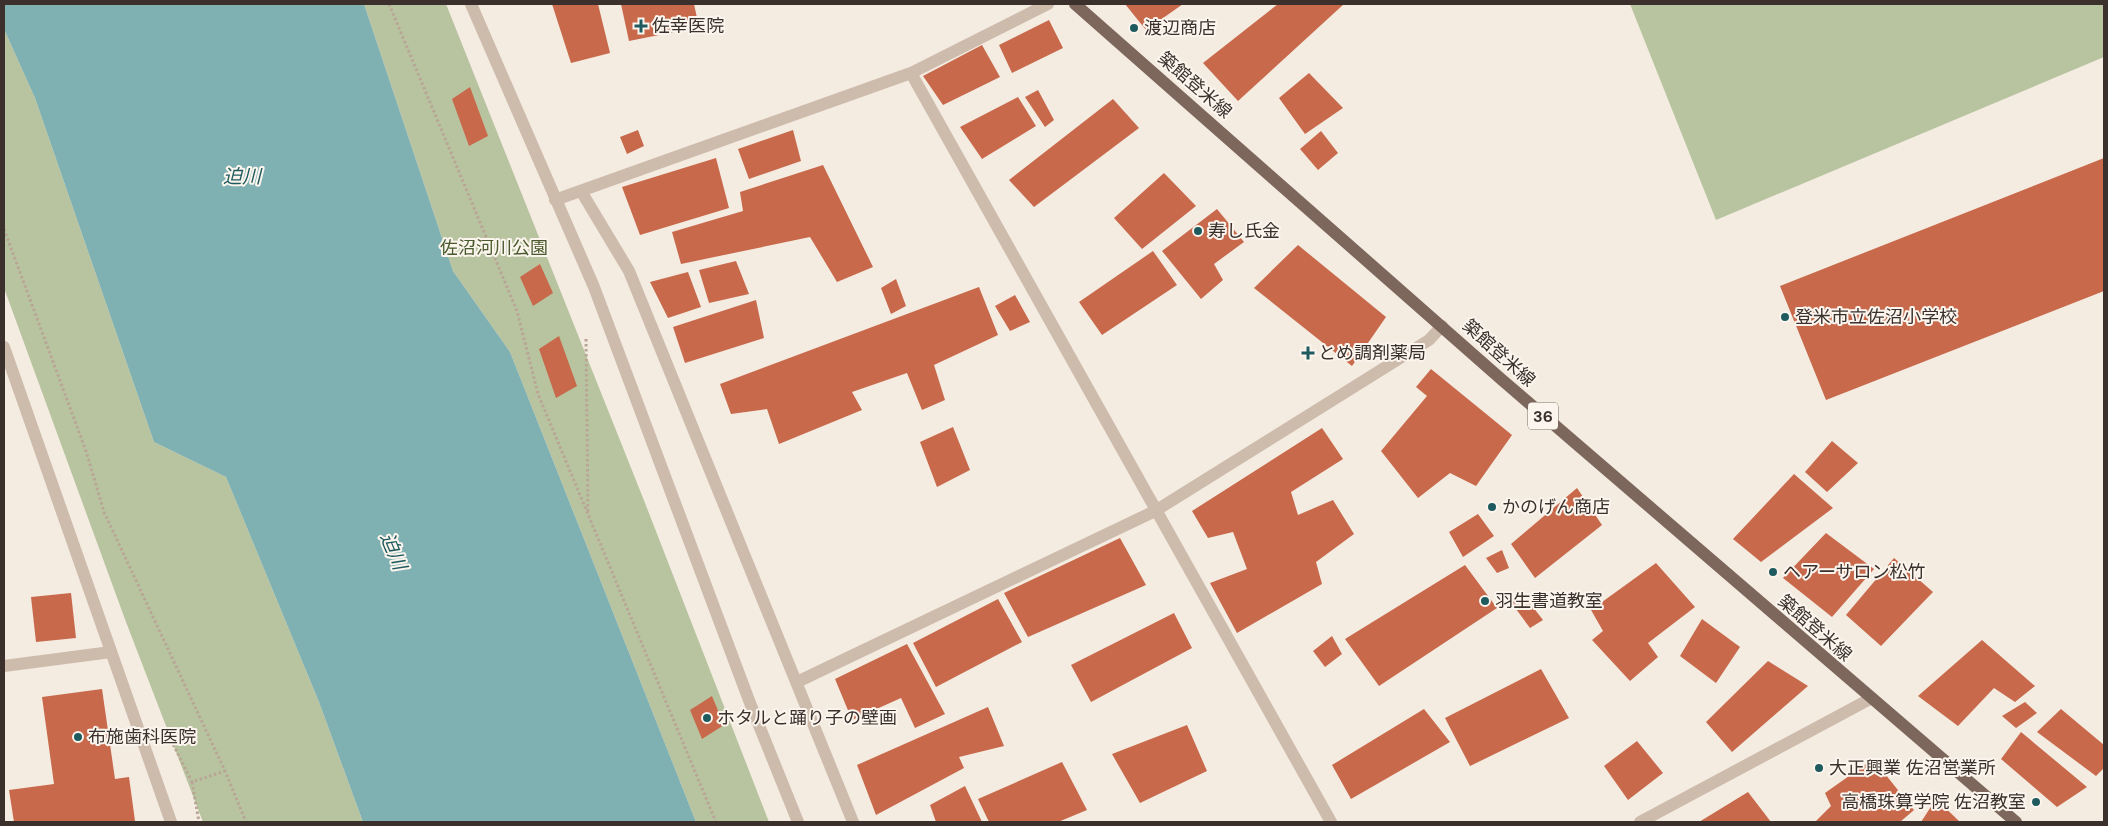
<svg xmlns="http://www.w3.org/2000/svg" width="2108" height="826" font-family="'DM Sans','Noto Sans JP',sans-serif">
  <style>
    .green { fill: #b8c4a0 }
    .water { fill: #7fb0b2 }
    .building { fill: #c8694b }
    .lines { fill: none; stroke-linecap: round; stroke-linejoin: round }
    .path { stroke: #b9a596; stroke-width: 3; stroke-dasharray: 2.5 2.5; stroke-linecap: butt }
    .minor { stroke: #cdbbac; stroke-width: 12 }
    .major { stroke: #7d675c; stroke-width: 12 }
    .poi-dot { fill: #1f5a5e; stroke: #fbf5ee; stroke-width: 2 }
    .labels { text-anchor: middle; stroke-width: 4; stroke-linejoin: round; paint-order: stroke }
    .shield { fill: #fbf5ee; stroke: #756b66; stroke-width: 1 }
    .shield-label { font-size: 16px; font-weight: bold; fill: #3b302b }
    .poi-label { font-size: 18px; fill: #3b302b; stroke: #fbf5ee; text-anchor: start }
    .street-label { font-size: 18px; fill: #3b302b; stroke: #fbf5ee }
    .park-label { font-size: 18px; fill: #4a5a2e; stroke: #fbf5ee }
    .water-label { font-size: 19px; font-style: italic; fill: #1f5a5e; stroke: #fbf5ee }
  </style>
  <rect width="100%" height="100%" fill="#f4ebe1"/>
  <!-- green -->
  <path class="green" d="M364,4H446L645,503L769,822H696L510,352L453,271Z
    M1630,4H2104V57L1716,220Z
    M4,29L35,98L154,442L226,477L319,702L363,822H203L126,622L4,288Z"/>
  <!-- water -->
  <path class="water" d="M4,4H364L453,271L510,352L696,822H363L319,702L226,477L154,442L35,98L4,29Z"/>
  <!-- building -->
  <path class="building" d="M552,4H598L610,53L571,63Z
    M621,4H694L699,27L629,41Z
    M1125,4H1183L1146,30Z
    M1278,4H1344L1238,101L1203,63Z
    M1049,20L1063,48L1012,73L999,45Z
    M982,45L1000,77L943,105L923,76Z
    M1309,73L1343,108L1305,134L1279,98Z
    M470,87L488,136L469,146L452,99Z
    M1038,90L1054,120L1045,127L1025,97Z
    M1018,97L1036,126L982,159L960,127Z
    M1113,99L1139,128L1034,207L1009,180Z
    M638,130L644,146L627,154L620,137Z
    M793,130L801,161L749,179L738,149Z
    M1321,131L1338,153L1318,170L1300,149Z
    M716,158L729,208L640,235L622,187Z
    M2104,158V291L1826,400L1780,286Z
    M823,165L873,267L837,282L810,237L681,264L672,232L743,211L740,192Z
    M1164,173L1196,206L1142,249L1114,218Z
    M1217,209L1244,242L1214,264L1223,280L1201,299L1162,251Z
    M1298,245L1386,317L1352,366L1254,288Z
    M1153,251L1177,285L1102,335L1079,302Z
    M736,261L749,294L709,303L699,270Z
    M540,264L553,293L533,306L520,277Z
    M688,272L701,307L668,318L650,282Z
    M896,279L906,306L891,314L881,288Z
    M979,287L998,335L934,365L945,400L922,410L907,373L852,392L862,410L779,444L767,409L731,414L720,384Z
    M1015,295L1030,322L1010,331L995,306Z
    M756,300L764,338L685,363L673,327Z
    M559,336L577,386L556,398L539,349Z
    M1431,369L1512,435L1476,486L1450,473L1418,498L1381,451L1427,396L1416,387Z
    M953,427L970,470L937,487L920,442Z
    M1322,428L1343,459L1291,492L1298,515L1333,500L1354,534L1316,562L1322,584L1237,633L1210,583L1247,569L1233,532L1208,538L1192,511Z
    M1832,441L1858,463L1827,492L1805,472Z
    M1794,474L1833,508L1761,562L1733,539Z
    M1577,488L1602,525L1535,578L1511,544Z
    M1478,514L1494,536L1463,557L1449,532Z
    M1826,533L1874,569L1832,617L1783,578Z
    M1120,538L1146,585L1028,637L1004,593Z
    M1502,550L1509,568L1497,573L1486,558Z
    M1894,558L1933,592L1881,646L1846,615Z
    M1656,563L1695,607L1648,643L1658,657L1630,681L1592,640L1603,631L1591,610Z
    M1465,565L1497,608L1379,686L1345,639Z
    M71,593L76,638L36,642L31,597Z
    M1522,593L1543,620L1530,628L1510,601Z
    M998,599L1022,642L936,687L913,643Z
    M1174,613L1192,648L1091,702L1071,665Z
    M1702,619L1740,647L1716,683L1680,656Z
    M1332,636L1342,654L1325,667L1313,651Z
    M1982,640L2035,686L2015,702L1994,688L1958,726L1918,696Z
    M907,644L945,714L915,728L901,698L852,720L835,679Z
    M1768,661L1808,686L1732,752L1706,722Z
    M1541,669L1569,718L1470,766L1445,718Z
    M102,689L115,779L129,777L135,821L14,822L9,790L54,784L42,697Z
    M712,696L724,725L702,739L690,710Z
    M2025,702L2037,713L2016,728L2002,716Z
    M988,707L1004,746L959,757L964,768L876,815L857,765Z
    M1424,709L1450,742L1351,799L1332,765Z
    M2061,709L2104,745V768L2096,776L2037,732Z
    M1187,725L1207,771L1140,803L1112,754Z
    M2021,732L2087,787L2057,807L2001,759Z
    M1637,741L1663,773L1628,800L1604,766Z
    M1873,759L1914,810L1900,822H1815L1831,806L1825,793Z
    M1062,762L1087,810L1058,822H989L978,799Z
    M965,786L982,822H936L930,805Z
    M1748,792L1771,822H1699Z
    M1936,799L1960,822H1921Z"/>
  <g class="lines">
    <!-- path -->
    <path class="path" d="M389,4L517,311L538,394L716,822
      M4,229L86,451L104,512L225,771L246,822
      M586,339L588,513
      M171,740L192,782L225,771
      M192,782L199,822"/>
    <!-- minor -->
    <path class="minor" d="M471,4L594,287L750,703L798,822
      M1048,4L911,73L1331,822
      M581,191L629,271L853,822
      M555,200L911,73
      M4,347L171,822
      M4,666L111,652
      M797,682L1155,511L1429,340L1442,326
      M1640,822L1870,699"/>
    <!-- major -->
    <path class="major" d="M1075,4L1501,379L2016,822"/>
  </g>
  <!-- markers -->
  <g class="poi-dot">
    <path d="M638.5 18.5h5v5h5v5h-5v5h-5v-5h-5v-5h5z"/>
    <circle cx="1134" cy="28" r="5"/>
    <circle cx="1198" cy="231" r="5"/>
    <circle cx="1785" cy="317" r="5"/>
    <path d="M1305.5 345.5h5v5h5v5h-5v5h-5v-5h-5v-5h5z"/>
    <circle cx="1492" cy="507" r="5"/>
    <circle cx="1773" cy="572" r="5"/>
    <circle cx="1485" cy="601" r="5"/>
    <circle cx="707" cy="718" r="5"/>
    <circle cx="78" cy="737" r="5"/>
    <circle cx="1819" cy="768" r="5"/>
    <circle cx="2036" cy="802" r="5"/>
  </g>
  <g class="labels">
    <!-- shield labels -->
    <rect class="shield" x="1528" y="402.5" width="30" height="27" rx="4"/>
    <g class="shield-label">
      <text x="1543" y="422">36</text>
    </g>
    <!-- poi labels -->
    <g class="poi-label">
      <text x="652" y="32">佐幸医院</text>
      <text x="1144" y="34">渡辺商店</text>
      <text x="1208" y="237">寿し氏金</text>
      <text x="1795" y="323">登米市立佐沼小学校</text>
      <text x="1318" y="359">とめ調剤薬局</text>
      <text x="1502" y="513">かのげん商店</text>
      <text x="1783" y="578">ヘアーサロン松竹</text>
      <text x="1495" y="607">羽生書道教室</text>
      <text x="717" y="724">ホタルと踊り子の壁画</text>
      <text x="88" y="743">布施歯科医院</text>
      <text x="1829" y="774">大正興業 佐沼営業所</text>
      <text x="2026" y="808" text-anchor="end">高橋珠算学院 佐沼教室</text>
    </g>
    <!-- street labels -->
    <g class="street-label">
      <text transform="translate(1195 85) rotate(41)" y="6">築館登米線</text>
      <text transform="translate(1499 353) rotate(42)" y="6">築館登米線</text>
      <text transform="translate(1815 628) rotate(41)" y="6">築館登米線</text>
    </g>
    <!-- park labels -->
    <g class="park-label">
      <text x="494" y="254">佐沼河川公園</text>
    </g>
    <!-- water labels -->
    <g class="water-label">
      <text x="242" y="183">迫川</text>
      <text transform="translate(394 551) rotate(67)" y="7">迫川</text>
    </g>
  </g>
  <!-- border -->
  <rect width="2108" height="826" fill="none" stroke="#3b302b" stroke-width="10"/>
</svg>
